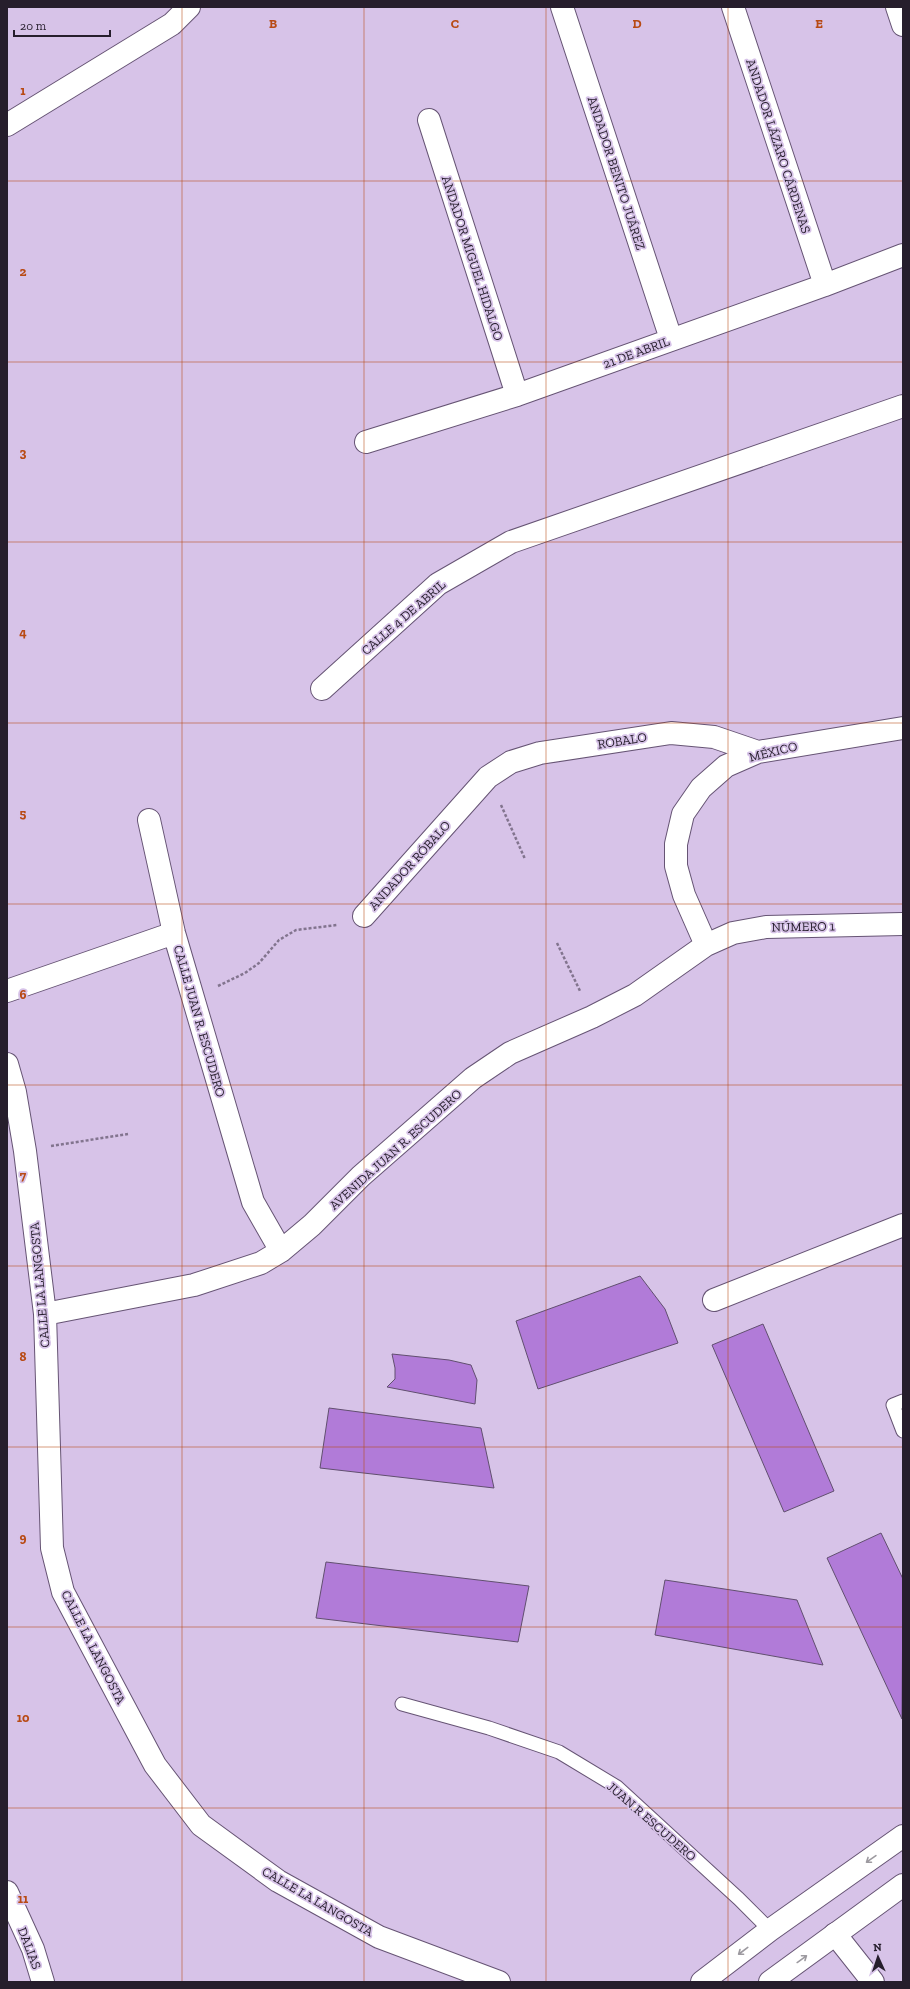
<svg xmlns="http://www.w3.org/2000/svg" width="910" height="1989" font-family="'Zilla Slab',serif">
  <style>
    .building { fill: #b17bd8; stroke: #614f6f }
    .lines { fill: none; stroke-linecap: round; stroke-linejoin: round }
    .lane-casing { stroke: #665474; stroke-width: 15 }
    .street-casing { stroke: #665474; stroke-width: 24 }
    .primary-casing { stroke: #665474; stroke-width: 24 }
    .path { stroke: #82748e; stroke-width: 2.5; stroke-dasharray: 3 2; stroke-linecap: butt }
    .lane { stroke: #fff; stroke-width: 13 }
    .street { stroke: #fff; stroke-width: 22 }
    .primary { stroke: #fff; stroke-width: 22 }
    .oneway { stroke: #9d9aa0 }
    .grid { fill: none; stroke: #b84a14; stroke-width: 1; stroke-opacity: 0.55 }
    .labels { text-anchor: middle; stroke-width: 3.5; stroke-linejoin: round; paint-order: stroke }
    .street-label { font-size: 13px; fill: #261e2c; stroke: #d7c3e8 }
    .grid-label { font-size: 13px; text-anchor: middle; font-weight: bold; fill: #b84a14; stroke: #d7c3e8; stroke-width: 3.5; stroke-linejoin: round; paint-order: stroke }
  </style>
  <rect width="100%" height="100%" fill="#d7c3e8"/>
  <!-- building -->
  <path class="building" d="M640,1276L665,1309L678,1343L538,1389L516,1321Z
    M763,1324L834,1491L784,1512L712,1345Z
    M392,1354L449,1360L471,1365L477,1380L475,1404L387,1387L395,1379V1368Z
    M329,1408L481,1428L494,1488L320,1468Z
    M881,1533L903,1579L902,1719L827,1558Z
    M326,1562L529,1586L518,1642L316,1618Z
    M665,1580L797,1600L823,1665L655,1635Z"/>
  <g class="lines">
    <!-- lane casing -->
    <g class="lane-casing">
      <path id="lane" d="M903,1401L893,1405L903,1431
        M402,1704L489,1728L559,1752L617,1787L739,1899L770,1930"/>
    </g>
    <!-- street casing -->
    <g class="street-casing">
      <path id="street" d="M562,7L671,339
        M733,7L825,285
        M897,7L903,25
        M429,120L517,395
        M7,125L172,24L189,7
        M366,442L517,395L825,285L903,255
        M322,689L438,584L511,542L903,406
        M149,820L174,933L253,1202L281,1251
        M364,916L488,777L511,762L540,753L671,733L714,737L758,752
        M706,945L684,895L676,866V844L683,814L701,788L726,766L758,752L903,728
        M7,991L174,933
        M7,1064L15,1092L25,1151L45,1314L52,1548L63,1592L155,1765L201,1825L278,1881L379,1937L499,1982
        M714,1300L903,1225
        M45,1314L194,1285L261,1263L281,1251L312,1225L361,1176L473,1078L510,1053L592,1017L635,995L706,945L733,933L766,927L903,924
        M7,1892L33,1949L43,1982
        M835,1934L873,1982"/>
    </g>
    <!-- primary casing -->
    <g class="primary-casing">
      <path id="primary" d="M702,1982L770,1930L903,1836
        M770,1982L903,1885"/>
    </g>
    <!-- path -->
    <path class="path" d="M501,805L525,859
      M557,943L580,991
      M218,986L245,973L259,963L279,940L296,930L337,925
      M51,1146L128,1134"/>
    <!-- lane -->
    <use href="#lane" class="lane"/>
    <!-- street -->
    <use href="#street" class="street"/>
    <!-- primary -->
    <use href="#primary" class="primary"/>
  </g>
  <!-- one-way arrows -->
  <defs><path id="oneway-shaft" d="M-6 0H5M1.5-3L5.5 0L1.5 3" fill="none" stroke-width="1.6" stroke-linecap="round" stroke-linejoin="round"/></defs>
  <g class="oneway">
    <use href="#oneway-shaft" transform="translate(871 1859) rotate(145)"/>
    <use href="#oneway-shaft" transform="translate(743 1951) rotate(143)"/>
    <use href="#oneway-shaft" transform="translate(802 1959) rotate(-36)"/>
  </g>
  <!-- grid -->
  <path class="grid" d="M182,7V1982M364,7V1982M546,7V1982M728,7V1982M7,181H903M7,362H903M7,542H903M7,723H903M7,904H903M7,1085H903M7,1266H903M7,1447H903M7,1627H903M7,1808H903"/>
  <g class="labels">
    <!-- street labels -->
    <g class="street-label">
      <text transform="translate(779 146) rotate(72)" y="5">ANDADOR LÁZARO CÁRDENAS</text>
      <text transform="translate(617 173) rotate(72)" y="5">ANDADOR BENITO JUÁREZ</text>
      <text transform="translate(473 258) rotate(72)" y="5">ANDADOR MIGUEL HIDALGO</text>
      <text transform="translate(636 352) rotate(-20)" y="5">21 DE ABRIL</text>
      <text transform="translate(403 617) rotate(-41)" y="5">CALLE 4 DE ABRIL</text>
      <text transform="translate(622 740) rotate(-9)" y="5">ROBALO</text>
      <text transform="translate(773 751) rotate(-14)" y="5">MÉXICO</text>
      <text transform="translate(409 865) rotate(-48)" y="5">ANDADOR RÓBALO</text>
      <text transform="translate(803 926) rotate(-1)" y="5">NÚMERO 1</text>
      <text transform="translate(200 1021) rotate(74)" y="5">CALLE JUAN R. ESCUDERO</text>
      <text transform="translate(395 1149) rotate(-42)" y="5">AVENIDA JUAN R. ESCUDERO</text>
      <text transform="translate(39 1285) rotate(-95)" y="5">CALLE LA LANGOSTA</text>
      <text transform="translate(94 1647) rotate(63)" y="5">CALLE LA LANGOSTA</text>
      <text transform="translate(652 1821) rotate(41)" y="5">JUAN R ESCUDERO</text>
      <text transform="translate(318 1901) rotate(30)" y="5">CALLE LA LANGOSTA</text>
      <text transform="translate(30 1948) rotate(69)" y="5">DALIAS</text>
    </g>
  </g>
  <g class="grid-label">
    <text x="273" y="28">B</text>
    <text x="455" y="28">C</text>
    <text x="637" y="28">D</text>
    <text x="819" y="28">E</text>
    <text x="23" y="95">1</text>
    <text x="23" y="276">2</text>
    <text x="23" y="457">3</text>
    <text x="23" y="637">4</text>
    <text x="23" y="818">5</text>
    <text x="23" y="999">6</text>
    <text x="23" y="1180">7</text>
    <text x="23" y="1361">8</text>
    <text x="23" y="1542">9</text>
    <text x="23" y="1722">10</text>
    <text x="23" y="1903">11</text>
  </g>
  <!-- border -->
  <rect width="910" height="1989" fill="none" stroke="#261e2c" stroke-width="16"/>
  <!-- north arrow -->
  <g transform="translate(878 1957) rotate(357)" stroke="#d7c3e8" stroke-width="3" paint-order="stroke">
  <path d="M0-3L7 15L0 10L-7 15Z" fill="#261e2c"/>
  <text y="-6" font-size="11" font-weight="bold" text-anchor="middle" fill="#261e2c">N</text>
  </g>
  <!-- scale -->
  <path d="M14 30v6h96v-6" fill="none" stroke="#261e2c" stroke-width="2"/>
  <text x="20" y="30" font-size="12" fill="#261e2c" stroke="#d7c3e8" stroke-width="3" paint-order="stroke">20 m</text>
</svg>
